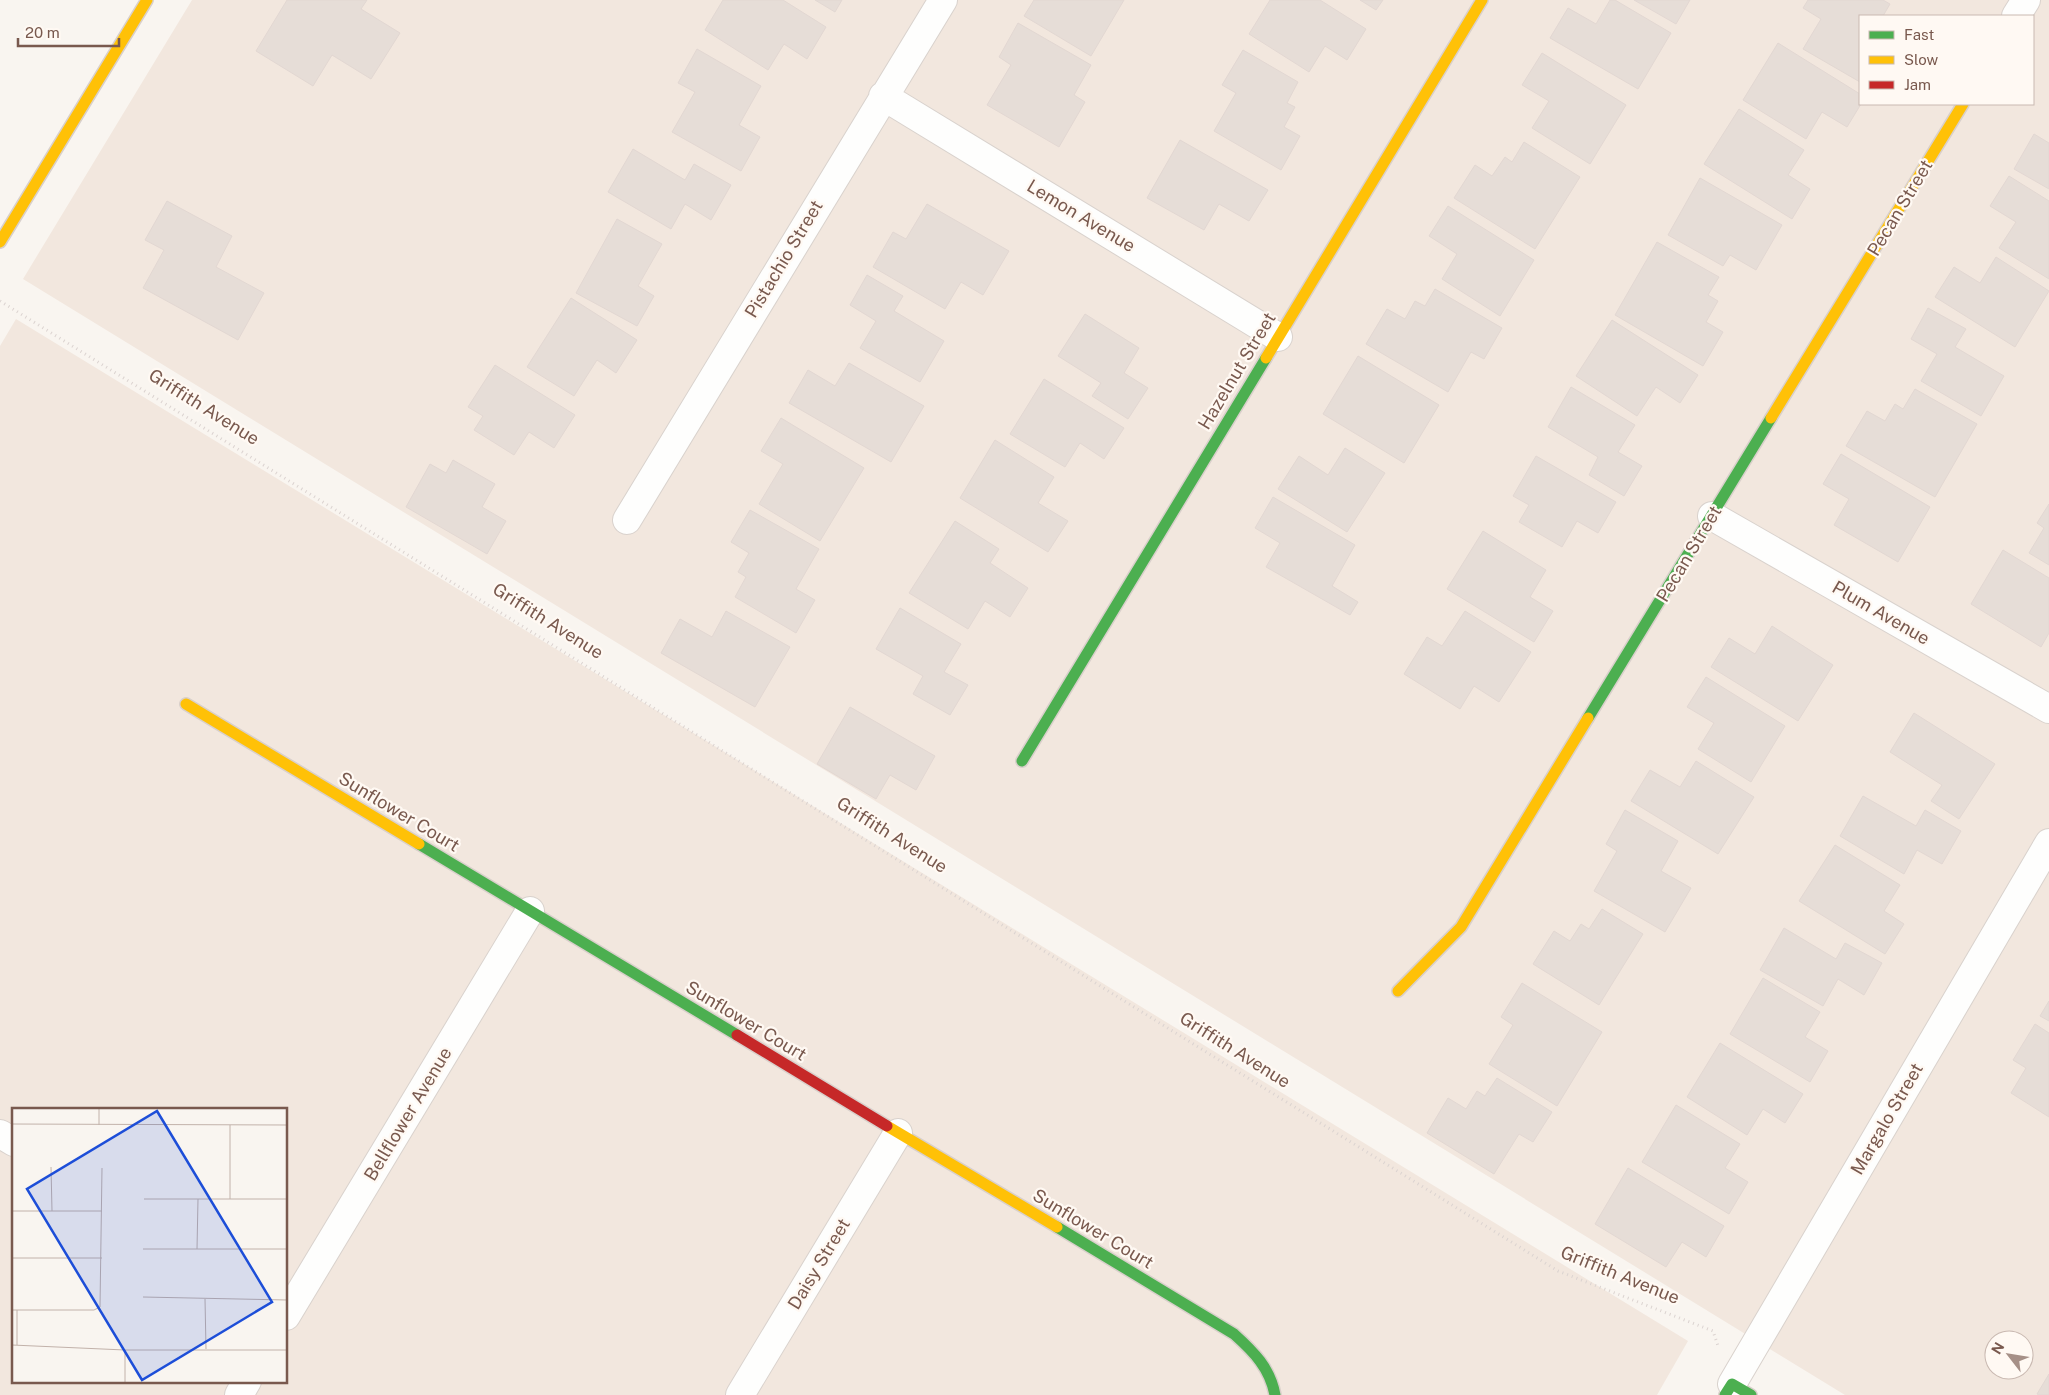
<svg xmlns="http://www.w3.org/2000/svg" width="2049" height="1395" font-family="'Public Sans',sans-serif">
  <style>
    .residential { fill: #f2e7de; fill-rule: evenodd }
    .building { fill: #e6ddd7; stroke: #e2d7d2 }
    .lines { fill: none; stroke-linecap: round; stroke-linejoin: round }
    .street-casing { stroke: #d9d2cd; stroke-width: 30 }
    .fast-casing { stroke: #d9d0cb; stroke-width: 14 }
    .slow-casing { stroke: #d9d0cb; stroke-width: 14 }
    .jam-casing { stroke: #d9d0cb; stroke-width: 14 }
    .path { stroke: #dbd3d0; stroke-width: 3; stroke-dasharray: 1 4; stroke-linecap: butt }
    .street { stroke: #fefefd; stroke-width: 28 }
    .fast { stroke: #4caf50; stroke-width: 11 }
    .slow { stroke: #ffc107; stroke-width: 11 }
    .jam { stroke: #c62828; stroke-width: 11 }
    .labels { text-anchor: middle; stroke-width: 4.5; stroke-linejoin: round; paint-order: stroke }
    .street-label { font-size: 18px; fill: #79594e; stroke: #fff9f3 }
    .inset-road { fill: none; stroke: #c2b2aa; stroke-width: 1 }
    .view { fill: #1d4ed8; fill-opacity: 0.15; stroke: #1d4ed8; stroke-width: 2.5 }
    .inset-edge { fill: none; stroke: #79594e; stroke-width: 2.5 }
  </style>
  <rect width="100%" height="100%" fill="#f9f5f0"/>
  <!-- residential -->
  <path class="residential" d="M192,0H2049V1395H1845L23,279ZM1860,16H2033V104H1860ZM1994,1340H2024V1370H1994Z
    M16,319L1688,1341L1657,1395H0V346ZM14,1109H286V1381H14Z"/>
  <!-- building -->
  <path class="building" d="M287,0H367L361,9L400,33L371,79L332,55L313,86L256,51Z
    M723,0H783L826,27L807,59L784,44L768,70L705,30Z
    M815,0H842L835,12Z
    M1034,0H1124L1091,56L1024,16Z
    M1270,0H1320L1366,29L1347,60L1325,46L1309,72L1249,34Z
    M1360,0H1383L1376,10Z
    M1610,0H1615L1671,33L1638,89L1550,38L1568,8L1596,24Z
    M1634,0H1690L1676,24Z
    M1808,0H1883L1890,4L1883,16H1860V82L1803,49L1821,19L1803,8Z
    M1018,23L1091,65L1074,95L1085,102L1059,147L987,105L1011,65L999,57Z
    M1778,43L1860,94L1861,104L1847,127L1822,112L1806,139L1743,100Z
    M697,49L761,86L739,125L760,137L741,171L672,132L695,92L678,83Z
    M1243,50L1298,82L1287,103L1295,107L1284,127L1300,136L1281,170L1214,131L1236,93L1222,85Z
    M1542,53L1626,105L1590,164L1532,128L1549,101L1522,85Z
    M1739,109L1804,150L1788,175L1810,189L1792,219L1704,164Z
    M2034,134L2049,143V189L2014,169Z
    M1180,140L1268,190L1249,221L1219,204L1204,230L1147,198Z
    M1524,142L1580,177L1535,249L1454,198L1475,165L1492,176L1505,157L1512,162Z
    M633,149L685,180L694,164L731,185L711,220L685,204L671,229L608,192Z
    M2009,176L2049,201V279L1999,248L2016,222L1990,206Z
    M1700,178L1782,225L1756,270L1730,255L1723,266L1668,235Z
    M167,201L232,236L216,267L264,293L238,340L143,288L164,250L145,240Z
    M927,204L1009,251L983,295L961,282L945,309L873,267L893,232L906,239Z
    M1448,206L1534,260L1500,316L1442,279L1457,254L1429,236Z
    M617,219L662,244L638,286L654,296L637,326L576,293Z
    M1657,242L1719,277L1708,295L1718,301L1706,322L1723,332L1703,366L1615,315Z
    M1996,257L2049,291L2015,347L1935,297L1954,267L1980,283Z
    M867,275L903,296L894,311L944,341L920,382L860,348L876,321L850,305Z
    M1435,289L1502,328L1484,359L1471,352L1448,392L1366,344L1387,309L1405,319L1415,301L1425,306Z
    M571,298L637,340L616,373L597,360L574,396L527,367Z
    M1928,308L1966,329L1955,347L2004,376L1981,416L1921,381L1937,354L1911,339Z
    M1085,314L1139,348L1124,373L1148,388L1128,419L1092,396L1101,383L1058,356Z
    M1612,320L1698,375L1680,403L1656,387L1637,416L1576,376Z
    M1358,356L1439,405L1404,463L1323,414Z
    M849,363L924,406L891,462L789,403L808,370L835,386Z
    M495,365L575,415L554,448L529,432L514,455L474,430L483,416L468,407Z
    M1044,379L1124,428L1104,459L1080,443L1065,467L1010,434Z
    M1571,387L1635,425L1618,452L1642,466L1624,496L1589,475L1598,457L1548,427Z
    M1915,389L1977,424L1935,497L1846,446L1867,411L1885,421L1895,404L1903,409Z
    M781,418L864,468L820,541L759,504L783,464L761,451Z
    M995,440L1054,477L1038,503L1068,521L1048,552L960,498Z
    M1345,448L1385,473L1347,532L1278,489L1299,456L1328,475Z
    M1841,454L1930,507L1898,562L1834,525L1849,499L1823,484Z
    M1536,456L1616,502L1598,533L1577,521L1562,547L1519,522L1529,505L1513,496Z
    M453,460L495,484L482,507L506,521L487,554L406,507L430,464L446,473Z
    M1273,497L1355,545L1332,586L1358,602L1350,615L1266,567L1280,543L1255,528Z
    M2049,504V565L2029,553L2044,528L2037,523Z
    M750,510L819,549L796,589L815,600L796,633L735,597L746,577L738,572L749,553L731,542Z
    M955,521L999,549L990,563L1028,588L1010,617L985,601L968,629L909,593Z
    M1483,531L1546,570L1530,597L1553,611L1534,642L1447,589Z
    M2003,550L2049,578V633L2041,647L1971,604Z
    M900,608L961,644L944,672L968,685L950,715L913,694L923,676L876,649Z
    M726,611L790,647L755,707L661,653L680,619L712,637Z
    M1465,611L1531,652L1499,702L1474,686L1460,709L1404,674L1427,637L1442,646Z
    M1772,626L1833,665L1798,721L1711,667L1729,638L1755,654Z
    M1706,677L1785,726L1751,782L1698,749L1714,723L1687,707Z
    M850,707L935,756L916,790L890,775L876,799L817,764Z
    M1914,713L1995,764L1959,819L1931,801L1942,785L1890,752Z
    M1696,761L1754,797L1718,854L1631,801L1650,770L1680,787Z
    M1863,796L1916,826L1925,810L1961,831L1942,864L1917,850L1904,874L1840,836Z
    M1625,810L1678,841L1661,871L1691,888L1665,932L1594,891L1617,851L1606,844Z
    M1835,845L1900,885L1884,911L1904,924L1885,954L1799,901Z
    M1602,909L1643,934L1599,1005L1533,964L1554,931L1570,941L1581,924L1589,929Z
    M1784,928L1836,959L1845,943L1882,963L1864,995L1838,979L1823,1006L1760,970Z
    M1763,978L1820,1012L1805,1037L1828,1051L1810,1082L1730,1034Z
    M1522,983L1602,1032L1557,1106L1489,1064L1513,1025L1501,1017Z
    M2049,1001V1021L2040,1016Z
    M2035,1024L2049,1033V1117L2011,1093L2026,1068L2013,1060Z
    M1720,1043L1803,1094L1785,1123L1763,1109L1747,1135L1687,1097Z
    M1497,1078L1552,1112L1533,1142L1519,1134L1494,1174L1427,1133L1448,1098L1466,1109L1477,1091L1485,1096Z
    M1676,1105L1740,1144L1725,1168L1748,1182L1729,1214L1642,1162Z
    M1628,1168L1724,1226L1706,1257L1682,1242L1666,1267L1595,1224Z
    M2049,1374V1395H2039L2037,1394Z"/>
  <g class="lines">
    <!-- street casing -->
    <g class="street-casing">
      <path id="street" d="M2016,16L2026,0
        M883,96L1278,337
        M1712,516L2049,709
        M627,520L943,0
        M0,1134L14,1142
        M286,1316L530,911
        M1732,1384L2049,843
        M239,1395L247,1381
        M740,1395L898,1133"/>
    </g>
    <!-- fast casing -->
    <g class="fast-casing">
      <path id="fast" d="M1588,718L1771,418
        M1022,761L1266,358
        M419,844L737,1035
        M1057,1227L1234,1334C1254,1352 1270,1368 1275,1395
        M1725,1395L1732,1384L1751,1395"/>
    </g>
    <!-- slow casing -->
    <g class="slow-casing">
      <path id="slow" d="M0,242L147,0
        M1266,358L1482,0
        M1771,418L1963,104
        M186,704L419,844
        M1398,991L1461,927L1588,718
        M887,1126L1057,1227"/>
    </g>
    <!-- jam casing -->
    <g class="jam-casing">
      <path id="jam" d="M737,1035L887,1126"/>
    </g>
    <!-- path -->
    <path class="path" d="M0,301L1558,1271L1713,1331L1718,1346"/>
    <!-- street -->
    <use href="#street" class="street"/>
    <!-- fast -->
    <use href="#fast" class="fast"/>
    <!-- slow -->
    <use href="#slow" class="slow"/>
    <!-- jam -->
    <use href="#jam" class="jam"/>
  </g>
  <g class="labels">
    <!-- street labels -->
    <g class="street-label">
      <text transform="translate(1900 208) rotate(-59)" y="6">Pecan Street</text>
      <text transform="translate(1081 216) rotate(31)" y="6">Lemon Avenue</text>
      <text transform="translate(784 259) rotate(-59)" y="6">Pistachio Street</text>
      <text transform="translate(1237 371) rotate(-59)" y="6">Hazelnut Street</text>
      <text transform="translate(204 407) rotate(32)" y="6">Griffith Avenue</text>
      <text transform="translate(1689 554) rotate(-59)" y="6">Pecan Street</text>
      <text transform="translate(1881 613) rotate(30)" y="6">Plum Avenue</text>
      <text transform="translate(548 621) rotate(32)" y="6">Griffith Avenue</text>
      <text transform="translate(399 812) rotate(31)" y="6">Sunflower Court</text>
      <text transform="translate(892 835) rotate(32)" y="6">Griffith Avenue</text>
      <text transform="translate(746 1021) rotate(31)" y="6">Sunflower Court</text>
      <text transform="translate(1235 1050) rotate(32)" y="6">Griffith Avenue</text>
      <text transform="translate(408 1114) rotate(-59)" y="6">Bellflower Avenue</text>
      <text transform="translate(1887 1119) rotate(-60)" y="6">Margalo Street</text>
      <text transform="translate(1093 1229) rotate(31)" y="6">Sunflower Court</text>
      <text transform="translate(819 1264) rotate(-59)" y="6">Daisy Street</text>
      <text transform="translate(1620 1275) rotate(22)" y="6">Griffith Avenue</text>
    </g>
  </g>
  <!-- overview -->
  <g transform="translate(12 1108)">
    <rect width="275" height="275" fill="#f9f5f0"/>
    <path class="inset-road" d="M87,0V17M0,16L275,17M218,17V91M39,59L40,103M132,91H275M0,103H90M131,141H275M185,141L186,91M0,150H90M131,189L275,192M193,191L194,241M0,202H82L88,199L90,60M5,202V237M0,237L113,242H275M113,242V275"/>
    <path class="view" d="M145,3L260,194L130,272L15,81Z"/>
    <rect width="275" height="275" class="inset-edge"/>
  </g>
  <!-- legend -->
  <rect x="1859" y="15" width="175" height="90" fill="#fff9f3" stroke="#c9b9b1"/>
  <rect x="1869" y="31" width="25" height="8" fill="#4caf50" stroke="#c9b9b1"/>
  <text x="1904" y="40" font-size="15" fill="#79594e">Fast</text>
  <rect x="1869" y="56" width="25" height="8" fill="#ffc107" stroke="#c9b9b1"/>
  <text x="1904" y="65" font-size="15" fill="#79594e">Slow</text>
  <rect x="1869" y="81" width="25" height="8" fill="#c62828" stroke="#c9b9b1"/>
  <text x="1904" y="90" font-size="15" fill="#79594e">Jam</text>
  <!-- north arrow -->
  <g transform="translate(2009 1355) rotate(301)"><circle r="24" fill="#fff9f3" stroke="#c9b9b1"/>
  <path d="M0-4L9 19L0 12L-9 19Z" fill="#a69087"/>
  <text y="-8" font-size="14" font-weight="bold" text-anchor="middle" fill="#79594e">N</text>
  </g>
  <!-- scale -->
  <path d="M18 38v8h101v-8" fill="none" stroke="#79594e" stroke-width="2.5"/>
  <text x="25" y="38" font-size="15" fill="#79594e" stroke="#fff9f3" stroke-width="4" paint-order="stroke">20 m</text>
</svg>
